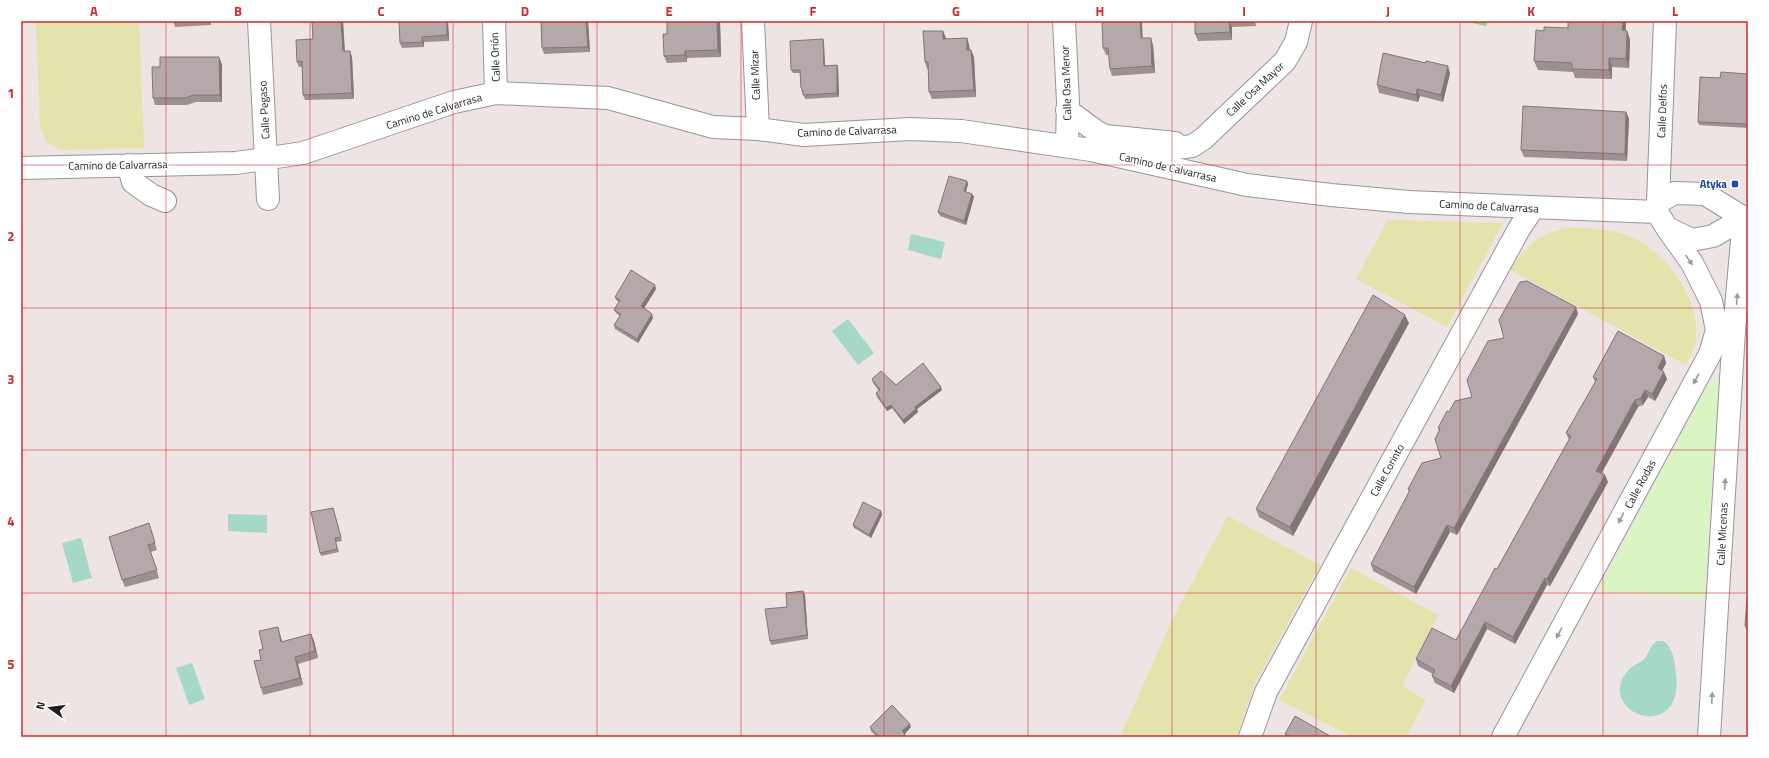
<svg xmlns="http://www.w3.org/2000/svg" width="1769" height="758" font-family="'Titillium Web',sans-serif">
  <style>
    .grass { fill: #e4e3ab }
    .park { fill: #d9f5c1 }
    .pitch { fill: #85d88b }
    .water { fill: #a5d8c8 }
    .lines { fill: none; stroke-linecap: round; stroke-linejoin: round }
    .minor-casing { stroke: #969696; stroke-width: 24 }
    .minor { stroke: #fff; stroke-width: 22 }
    .wall { fill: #9d9092 }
    .shaded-wall { fill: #7f7677 }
    .building { fill: #b6a8aa; stroke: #7f7677 }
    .oneway { fill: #999 }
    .grid { fill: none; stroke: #d62828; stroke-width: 1; stroke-opacity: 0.55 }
    .transit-dot { fill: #1a4fb4; stroke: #fff; stroke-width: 1.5 }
    .labels { text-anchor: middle; stroke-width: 3; stroke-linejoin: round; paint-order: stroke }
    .street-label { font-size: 11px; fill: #1c1c1c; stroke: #fff }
    .transit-label { font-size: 11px; font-weight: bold; fill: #164399; stroke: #fff; text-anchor: end }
    .neatline { fill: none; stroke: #d62828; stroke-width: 1.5 }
    .grid-label { font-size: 13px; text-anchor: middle; font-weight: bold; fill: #d62828 }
  </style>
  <rect width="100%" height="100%" fill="#ede4e3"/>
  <!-- grass -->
  <path class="grass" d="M36,21H139L144,148L63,150C50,147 43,140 40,127Z
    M1388,220L1503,223L1447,327L1356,279Z
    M1575,227C1594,230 1617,229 1634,238C1670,257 1700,299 1696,340C1695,348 1690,357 1686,365L1510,270C1526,244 1543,230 1575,227Z
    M1228,516L1320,565L1255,683L1236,737H1120L1172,620Z
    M1351,568L1438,615L1402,686L1426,700L1406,737H1353L1279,700Z"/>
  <!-- park -->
  <path class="park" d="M1713,379H1716L1718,383L1704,599L1598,591L1708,385Z"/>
  <!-- pitch -->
  <path class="pitch" d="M1463,21H1488L1486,26Z"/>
  <!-- water -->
  <path class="water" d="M911,234L945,242L941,259L908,250Z
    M848,319L874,353L858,365L832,331Z
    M228,514L267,515V533L228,531Z
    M81,538L92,578L73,583L62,543Z
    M1657,641H1663C1673,646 1675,663 1676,674C1684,746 1596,713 1626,673C1630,667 1637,664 1643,660C1650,654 1649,645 1657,641Z
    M192,663L205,699L189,705L176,668Z"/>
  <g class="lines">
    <!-- minor casing -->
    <g class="minor-casing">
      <path id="minor" d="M259,21L268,199
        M494,21L496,93
        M753,21L758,129
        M1064,21L1068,102L1067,146
        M1067,110L1097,132L1106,136L1175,143
        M1141,161L1155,151L1192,146L1203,139L1285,61L1296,42L1301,21
        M128,165L133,182L151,195L165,201
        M21,168L236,163L303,153L454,102L496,93L608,98L713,127L758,129L804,135L910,129L961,131L1091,150L1247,185L1331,195L1409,202L1657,212
        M1658,202L1665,21
        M1744,218L1713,236L1692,240L1667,228L1657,212L1658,202L1675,193L1705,194L1744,218H1748
        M1250,737L1266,692L1519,229L1533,208
        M1503,737L1710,354L1717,330L1711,301L1692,263L1667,228
        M1709,737L1734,331L1744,218"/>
    </g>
    <!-- minor -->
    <use href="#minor" class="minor"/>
  </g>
  <!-- wall -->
  <path class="wall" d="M173,21H211V25L175,27Z
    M312,21H343L345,51H350L352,57L354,99L305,100L303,95L302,67H299L297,62L313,39Z
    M448,21L449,41L424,42V47L402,48L400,43Z
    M541,21H588L590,52L544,54L542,48Z
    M667,21H720L721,57L687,58V62L667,63L664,56L667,34Z
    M1195,21H1255L1256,26L1232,27V40L1198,41L1195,34Z
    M1568,21H1626V31H1627L1630,40L1629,68L1612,67V79L1575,78L1573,72L1538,70L1534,61L1544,31L1568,28Z
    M1104,23L1143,38L1153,45L1155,73L1112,76L1110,69L1109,55H1106L1103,48Z
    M943,31L946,39L967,38L969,45L970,50H971L974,57L976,97L932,99L929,92L928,69H927L925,62Z
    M823,39L824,43L825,65H837L838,68L839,97L805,99L803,93L802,92L801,88L800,73H793L791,70Z
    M222,64V102H196L187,105H155L153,98Z
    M1450,73L1443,102L1420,96L1418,102L1379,93L1377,85Z
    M1748,74V128L1699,125L1698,122L1720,78Z
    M1626,112L1629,119L1627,161L1524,157L1521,150Z
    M967,181L968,184L966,192L972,194L974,197L966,225L940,216L938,212Z
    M656,289L644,308L653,318L638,343L615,329L614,325L620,316L616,313L614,310L619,302L616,300L615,297Z
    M1578,314L1457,535L1450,532L1416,594L1373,571L1371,564L1409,493L1408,489L1441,458L1439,431L1438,428L1449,412L1472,397Z
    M1409,323L1293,536L1259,517L1256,509Z
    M1664,356L1666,363L1662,371L1667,379L1655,401L1648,397L1643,405L1638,407L1601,473L1605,475L1608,482L1550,586L1547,585L1515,644L1487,629L1454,693L1435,683L1432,676L1433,674L1418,666L1416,659L1456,640L1497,569L1569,440L1566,433L1595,382L1593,377Z
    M872,379L896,385L942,390L917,409L918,412L904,424L892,408L887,411L877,397L876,393L879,391L873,383Z
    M333,508L342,541L336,542L339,552L321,556L320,553Z
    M881,511L882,515L871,538L854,528L853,525Z
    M151,530L157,550L151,552L159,578L125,587L122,580Z
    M803,591L805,595L808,639L771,645L770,641L787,607Z
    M1748,598V633L1745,626Z
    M280,634L282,642L311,634L314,641L318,658L298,664L303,685L263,695L261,688V660L263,649Z
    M870,727H911L905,734L906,737H877L871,731Z
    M1285,734L1332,737H1286Z"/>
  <!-- shaded-wall -->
  <path class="shaded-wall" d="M341,21H343L345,57L343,51Z
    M447,21H448L449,41L447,35Z
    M586,21H588L590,52L588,47Z
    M717,21H720L721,57L718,50Z
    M1140,21H1142L1143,45L1141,38Z
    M1229,21L1232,27V40L1230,32Z
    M1623,21H1626L1625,39L1622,30Z
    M943,31L946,38V46L943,39Z
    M1627,31L1630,40L1629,68L1626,59Z
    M422,37L424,42V47L422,42Z
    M967,38L969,45L970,57L967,50Z
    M1151,38L1153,45L1155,73L1152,66Z
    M823,39L824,43L825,69L824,66Z
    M971,50L974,57L976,97L974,90Z
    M350,51L352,57L354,99L352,93Z
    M685,51L687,58V62L685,55Z
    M219,57L222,64V102L220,95Z
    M1609,58L1612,67V79L1609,70Z
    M837,65L838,68L839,97L837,93Z
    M1448,66L1450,73L1443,102L1441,95Z
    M1417,89L1420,96L1418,102L1416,95Z
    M1626,112L1629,119L1627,161L1625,154Z
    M967,181L968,184L965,195L964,191Z
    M972,194L974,197L966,225L964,221Z
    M655,285L656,289L643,310L641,306Z
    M1576,307L1578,314L1457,535L1454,528Z
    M652,314L653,318L638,343L637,339Z
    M1405,315L1409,323L1293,536L1290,527Z
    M1664,356L1666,363L1660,375L1658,368Z
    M1664,372L1667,379L1655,401L1652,394Z
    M941,387L942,390L917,409L918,412L904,424L903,420L915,407Z
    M1645,390L1648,397L1643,405L1641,398Z
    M1635,400L1638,407L1599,478L1596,471Z
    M891,405L892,408L887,411L886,408Z
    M1605,475L1608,482L1550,586L1547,579Z
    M881,511L882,515L871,538L869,535Z
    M1447,525L1450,532L1416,594L1414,587Z
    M1545,578L1547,585L1515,644L1513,637Z
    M803,591L805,595L808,639L807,635Z
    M1485,622L1487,629L1454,693L1451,686Z
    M278,627L280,634L284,649L281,642Z
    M311,634L314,641L318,658L315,651Z
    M295,657L298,664L303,685L300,678Z
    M910,724L911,727L903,735L902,731Z"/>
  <!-- building -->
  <path class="building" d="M312,21H341L343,51H350L352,93L303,95L302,61L297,62L296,40L313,39Z
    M399,21H447V35L422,37V42L400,43Z
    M541,21H586L588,47L542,48Z
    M667,21H717L718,50L685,51V55L664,56L663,34H667Z
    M1104,21H1140L1141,38H1151L1152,66L1110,69L1108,48H1103L1102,23H1104Z
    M1195,21H1229L1230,32L1195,34Z
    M1568,21H1623L1622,30L1627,31L1626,59L1609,58V70L1572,69V63L1534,61L1536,30L1544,31V27L1568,28Z
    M923,31H943V39L967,38V50H971L974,90L929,92L928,62H925Z
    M823,39L824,66L837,65V93L803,95V90L801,88L800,70H791L790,41Z
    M1383,53L1426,63V61L1448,66L1441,95L1417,89L1416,95L1377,85Z
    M160,57H219L220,95H193L185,98H153L152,67H160Z
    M1721,72L1748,74V124L1698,122L1700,77L1720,78Z
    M1523,106L1626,112L1625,154L1521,150Z
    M949,176L967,181L964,191L972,194L964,221L938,212Z
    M631,270L655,285L641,306L652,314L637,339L614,325L621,314L614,310L620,300L615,297Z
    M1527,281L1576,307L1454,528L1447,525L1414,587L1371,564L1410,490L1408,489L1422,463L1441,458L1435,439L1440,429L1438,428L1447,411L1449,412L1455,401L1472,397L1467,380L1488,341L1504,338L1499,320L1520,282Z
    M1373,295L1405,315L1290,527L1256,509Z
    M1618,331L1664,356L1658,368L1664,372L1652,394L1645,390L1641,398L1635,400L1596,471L1605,475L1547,579L1545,578L1513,637L1485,622L1451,686L1432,676L1435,670L1416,659L1432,628L1456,640L1495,568L1497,569L1571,436L1566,433L1597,379L1593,377Z
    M923,363L941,387L915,407L916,409L903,420L891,405L886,408L876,393L880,390L872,379L881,371L896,385Z
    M863,502L881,511L869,535L853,525Z
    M333,508L341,537L335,538L337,549L320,553L311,512Z
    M149,523L155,543L148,545L157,570L122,580L109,537Z
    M803,591L807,635L770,641L765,609L787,607L786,593Z
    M1747,598H1748V629L1745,626Z
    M278,627L281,642L311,634L315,651L295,657L300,678L261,688L254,661L261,660L259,650L263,649L259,631Z
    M892,705L910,724L902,731L905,734L902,737H879L870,727Z
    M1295,716L1332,737H1291L1285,734Z"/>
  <!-- one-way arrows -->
  <defs><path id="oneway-solid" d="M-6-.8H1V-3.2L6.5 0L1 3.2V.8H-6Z"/></defs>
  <g class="oneway">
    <use href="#oneway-solid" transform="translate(1689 260) rotate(56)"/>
    <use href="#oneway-solid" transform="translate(1737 299) rotate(-85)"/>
    <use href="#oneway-solid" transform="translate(1696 379) rotate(118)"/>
    <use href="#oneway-solid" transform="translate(1725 484) rotate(-87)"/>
    <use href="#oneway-solid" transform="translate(1621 518) rotate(118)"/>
    <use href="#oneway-solid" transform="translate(1559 633) rotate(118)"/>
    <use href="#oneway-solid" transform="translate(1712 698) rotate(-87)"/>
  </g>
  <!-- grid -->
  <path class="grid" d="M166,21V737M310,21V737M453,21V737M597,21V737M741,21V737M884,21V737M1028,21V737M1172,21V737M1316,21V737M1460,21V737M1603,21V737M21,165H1748M21,308H1748M21,450H1748M21,593H1748"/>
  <!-- markers -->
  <rect class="transit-dot" x="1731" y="180" width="8" height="8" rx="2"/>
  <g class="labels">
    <!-- street labels -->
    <g class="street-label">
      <text transform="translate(495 57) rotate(-92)" y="4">Calle Orión</text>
      <text transform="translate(755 75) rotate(-92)" y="4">Calle Mizar</text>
      <text transform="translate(1066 83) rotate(-92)" y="4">Calle Osa Menor</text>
      <text transform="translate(1255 89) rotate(-43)" y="4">Calle Osa Mayor</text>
      <text transform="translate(264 110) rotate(-93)" y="4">Calle Pegaso</text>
      <text transform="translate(434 111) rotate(-17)" y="4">Camino de Calvarrasa</text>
      <text transform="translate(1662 111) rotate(-88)" y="4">Calle Delfos</text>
      <text transform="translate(847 131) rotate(-2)" y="4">Camino de Calvarrasa</text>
      <text transform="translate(118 165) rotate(-1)" y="4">Camino de Calvarrasa</text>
      <text transform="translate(1168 167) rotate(13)" y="4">Camino de Calvarrasa</text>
      <text transform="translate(1489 206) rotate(3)" y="4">Camino de Calvarrasa</text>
      <text transform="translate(1387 470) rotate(-61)" y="4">Calle Corinto</text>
      <text transform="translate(1640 484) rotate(-62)" y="4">Calle Rodas</text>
      <text transform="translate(1722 534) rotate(-87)" y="4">Calle Micenas</text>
    </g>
    <!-- transit labels -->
    <g class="transit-label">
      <text x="1727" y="188">Atyka</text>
    </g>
  </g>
  <!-- border -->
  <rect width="1769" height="758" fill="none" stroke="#ffffff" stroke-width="44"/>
  <!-- north arrow -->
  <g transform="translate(50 708) rotate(284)" stroke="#ffffff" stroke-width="3" paint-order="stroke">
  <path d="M0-3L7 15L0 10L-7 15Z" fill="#1c1c1c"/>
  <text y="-6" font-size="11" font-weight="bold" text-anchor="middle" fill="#1c1c1c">N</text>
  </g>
  <rect x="22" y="22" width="1725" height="714" class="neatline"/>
  <g class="grid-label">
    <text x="94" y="16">A</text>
    <text x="238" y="16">B</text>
    <text x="381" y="16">C</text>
    <text x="525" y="16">D</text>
    <text x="669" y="16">E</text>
    <text x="813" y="16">F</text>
    <text x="956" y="16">G</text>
    <text x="1100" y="16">H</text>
    <text x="1244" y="16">I</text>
    <text x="1388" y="16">J</text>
    <text x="1531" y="16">K</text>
    <text x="1675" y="16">L</text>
    <text x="11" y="98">1</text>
    <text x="11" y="241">2</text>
    <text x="11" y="384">3</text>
    <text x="11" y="526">4</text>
    <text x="11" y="669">5</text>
  </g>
</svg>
